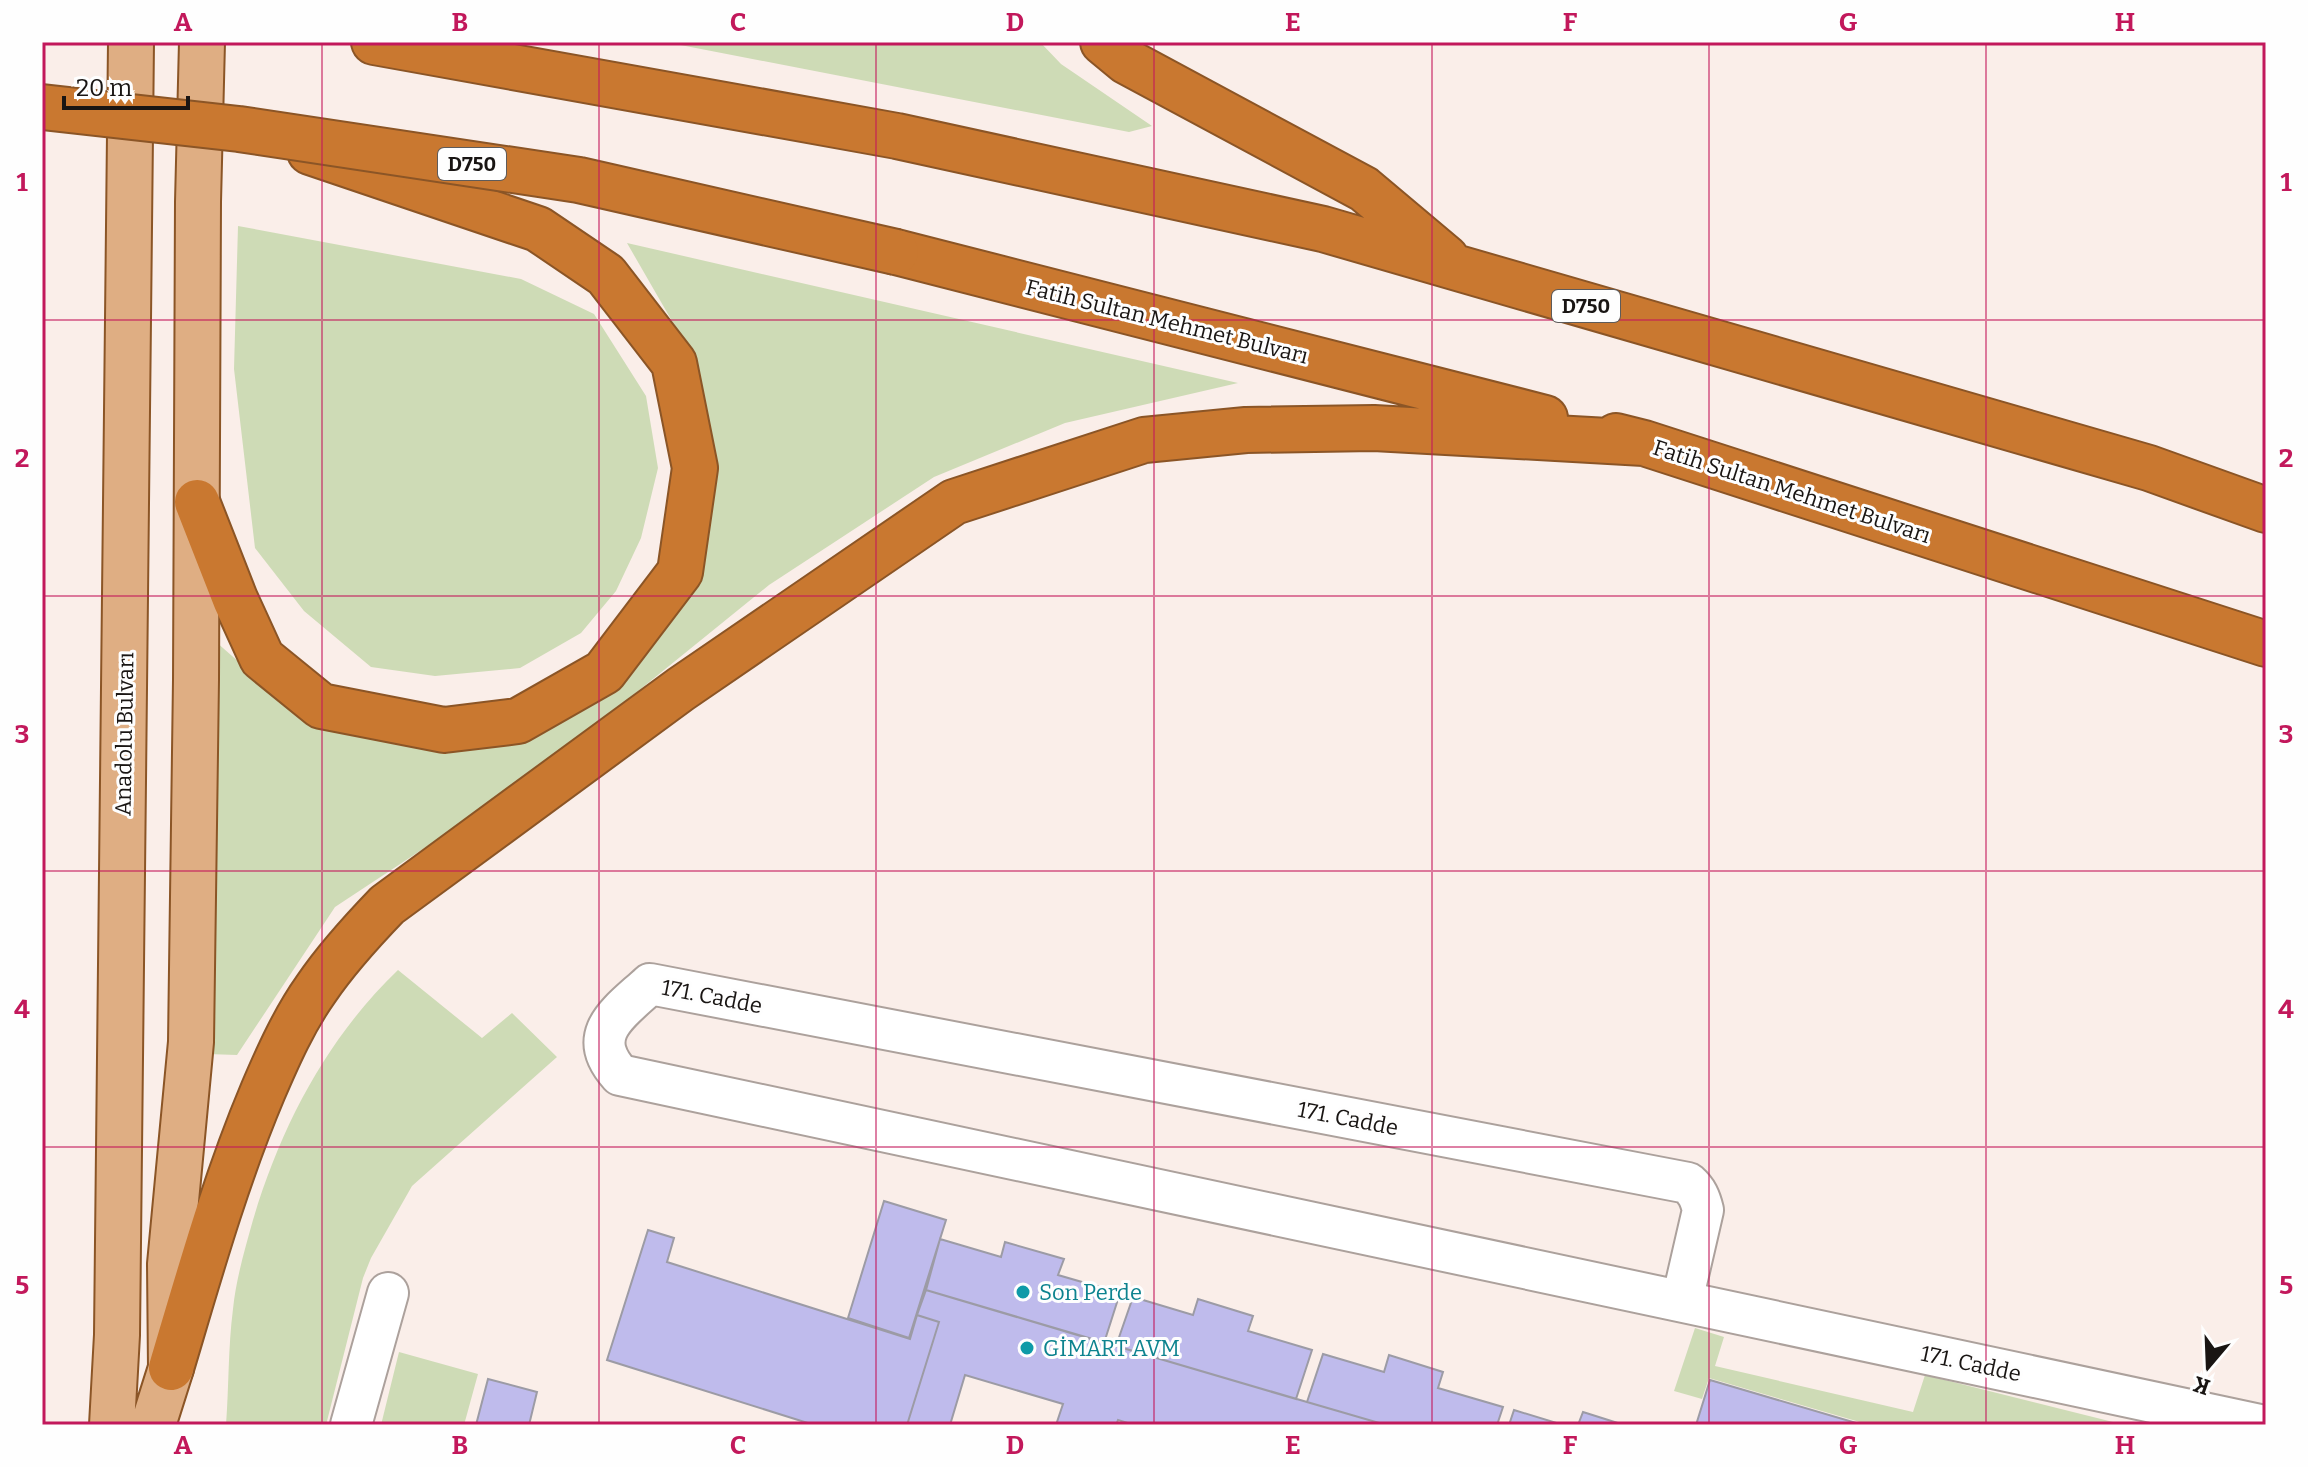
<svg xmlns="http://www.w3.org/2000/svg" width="2308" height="1467" font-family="Bitter,serif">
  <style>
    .green { fill: #cedbb6 }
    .building { fill: #bfbbec; stroke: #9c9ba5; stroke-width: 2 }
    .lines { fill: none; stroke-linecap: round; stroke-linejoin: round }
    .minor-casing { stroke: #aca19c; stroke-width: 44 }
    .major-casing { stroke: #8b5526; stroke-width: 48 }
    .highway-casing { stroke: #8b5526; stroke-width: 48 }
    .minor { stroke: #fff; stroke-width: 40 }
    .major { stroke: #dfae83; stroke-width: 44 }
    .highway { stroke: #c97830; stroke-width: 44 }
    .highway-bridge-casing { stroke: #8b5526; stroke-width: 48; stroke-linecap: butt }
    .highway-bridge { stroke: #c97830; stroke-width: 44 }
    .grid { fill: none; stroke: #c2185b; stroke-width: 2; stroke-opacity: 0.55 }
    .culture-dot { fill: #0f9aa8; stroke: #fefefe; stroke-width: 3 }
    .labels { text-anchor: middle; stroke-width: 6; stroke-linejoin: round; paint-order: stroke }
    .shield { fill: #fefefe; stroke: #5e5b5a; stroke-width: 2 }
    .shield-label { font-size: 20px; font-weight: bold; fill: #191513 }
    .street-label { font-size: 22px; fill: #191513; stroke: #fefefe }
    .culture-label { font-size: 22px; fill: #0d838f; stroke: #fefefe; text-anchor: start }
    .neatline { fill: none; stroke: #c2185b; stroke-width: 3 }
    .grid-label { font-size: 26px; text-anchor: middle; font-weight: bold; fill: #c2185b }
  </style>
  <rect width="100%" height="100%" fill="#faeee9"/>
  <!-- green -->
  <path class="green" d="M665,42H1040L1061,64L1152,126L1129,132Z
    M238,226L521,279L594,314L646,396L658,468L641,538L616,591L581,633L520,668L435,676L371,667L304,611L255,548L234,369Z
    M627,243L1238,383L1065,423L934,477L769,585L532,777L335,907L237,1055L207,1054V634L311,725L436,752L519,739L662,625L691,354Z
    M398,970L482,1038L512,1013L557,1057L412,1186L371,1258L363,1278L326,1425H226C229,1386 228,1348 233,1309C236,1279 245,1249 253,1220C281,1126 327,1038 398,970Z
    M1695,1328L1724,1337L1715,1366L1913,1412L1925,1375L2125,1425H1870L1709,1378L1702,1399L1674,1391Z
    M399,1352L478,1374L464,1425H381Z"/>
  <!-- building -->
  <path class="building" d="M884,1201L946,1220L909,1338L848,1318Z
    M648,1230L674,1238L667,1262L910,1339L917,1315L939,1322L907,1425H814L607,1360Z
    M940,1239L1001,1257L1005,1242L1064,1259L1058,1275L1120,1293L1104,1343L926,1290Z
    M926,1290L1307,1402L1386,1425H1134L1118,1420L1116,1425H1056L1063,1404L965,1375L950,1425H907L939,1322L917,1315Z
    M1133,1297L1193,1315L1198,1299L1253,1316L1248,1331L1312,1350L1296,1399L1116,1346Z
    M1323,1354L1384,1372L1389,1355L1443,1372L1438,1388L1503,1407L1497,1425H1386L1307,1402Z
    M488,1379L537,1392L529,1425H476Z
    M1710,1380L1863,1425H1696Z
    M1514,1410L1563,1425H1509Z
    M1583,1412L1624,1425H1578Z"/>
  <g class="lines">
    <!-- minor casing -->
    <g class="minor-casing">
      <path id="minor" d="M1682,1301L1703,1210C1700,1198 1697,1191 1688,1183L650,984C620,1012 583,1034 620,1075L2260,1425
        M351,1425L388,1293"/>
    </g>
    <!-- major casing -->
    <g class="major-casing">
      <path id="major" d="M112,1425L117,1335L131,42
        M153,1425L171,1368L170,1264L191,1042L196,680L198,202L202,42"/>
    </g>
    <!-- highway casing -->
    <g class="highway-casing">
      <path id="highway" d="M374,42L897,136L1323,229L2149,468L2266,510
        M1103,42L1126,61L1364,189L1446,258
        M896,252L1545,418
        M1616,436L1644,443L2266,644
        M197,502L235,599L262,658L321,706L444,730L518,721L604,672L680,572L695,468L674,363L606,275L538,229L310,152
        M171,1368C199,1274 225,1181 263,1091C278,1056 294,1020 316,989C337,958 361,932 387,905L681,689L954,502L1144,440L1246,430L1374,428L1644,443"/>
    </g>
    <!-- minor -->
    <use href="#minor" class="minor"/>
    <!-- major -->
    <use href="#major" class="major"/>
    <!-- highway -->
    <use href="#highway" class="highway"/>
    <!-- highway-bridge casing -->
    <g class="highway-bridge-casing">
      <path id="highway-bridge" d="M42,107L239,129L579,180L896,252"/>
    </g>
    <!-- highway-bridge -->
    <use href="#highway-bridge" class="highway-bridge"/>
  </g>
  <!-- grid -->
  <path class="grid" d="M322,42V1425M599,42V1425M876,42V1425M1154,42V1425M1432,42V1425M1709,42V1425M1986,42V1425M42,320H2266M42,596H2266M42,871H2266M42,1147H2266"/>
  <!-- markers -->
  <g class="culture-dot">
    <circle cx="1023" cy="1292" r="8"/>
    <circle cx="1027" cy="1348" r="8"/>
  </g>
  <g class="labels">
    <!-- shield labels -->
    <g class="shield">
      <rect x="438" y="148" width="68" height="32" rx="6"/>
      <rect x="1552" y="290" width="68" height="32" rx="6"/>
    </g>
    <g class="shield-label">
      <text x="472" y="171">D750</text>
      <text x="1586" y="313">D750</text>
    </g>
    <!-- street labels -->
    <g class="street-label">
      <text transform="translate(1167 321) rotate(14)" y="8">Fatih Sultan Mehmet Bulvarı</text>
      <text transform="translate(1792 491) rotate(18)" y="8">Fatih Sultan Mehmet Bulvarı</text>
      <text transform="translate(124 734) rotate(-89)" y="8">Anadolu Bulvarı</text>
      <text transform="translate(712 996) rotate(11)" y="8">171. Cadde</text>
      <text transform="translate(1348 1118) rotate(11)" y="8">171. Cadde</text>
      <text transform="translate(1971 1363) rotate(12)" y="8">171. Cadde</text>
    </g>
    <!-- culture labels -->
    <g class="culture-label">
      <text x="1039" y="1300">Son Perde</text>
      <text x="1043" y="1356">GİMART AVM</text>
    </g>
  </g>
  <!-- border -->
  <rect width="2308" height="1467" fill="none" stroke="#fefefe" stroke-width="88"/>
  <!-- north arrow -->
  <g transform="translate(2208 1367) rotate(199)" stroke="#fefefe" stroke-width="6" paint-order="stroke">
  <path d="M0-6L14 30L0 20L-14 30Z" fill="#191513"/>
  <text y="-12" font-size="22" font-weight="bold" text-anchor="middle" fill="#191513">K</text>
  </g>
  <!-- scale -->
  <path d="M64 96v12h124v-12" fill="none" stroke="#191513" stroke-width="4"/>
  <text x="76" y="96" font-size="24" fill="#191513" stroke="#fefefe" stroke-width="6" paint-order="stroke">20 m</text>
  <rect x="44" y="44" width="2220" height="1379" class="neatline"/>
  <g class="grid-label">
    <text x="183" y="31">A</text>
    <text x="460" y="31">B</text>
    <text x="738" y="31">C</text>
    <text x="1015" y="31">D</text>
    <text x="1293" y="31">E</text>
    <text x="1570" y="31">F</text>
    <text x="1848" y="31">G</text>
    <text x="2125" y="31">H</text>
    <text x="22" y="191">1</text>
    <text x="2286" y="191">1</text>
    <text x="22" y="467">2</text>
    <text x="2286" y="467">2</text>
    <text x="22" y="743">3</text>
    <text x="2286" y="743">3</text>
    <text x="22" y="1018">4</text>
    <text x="2286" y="1018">4</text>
    <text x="22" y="1294">5</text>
    <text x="2286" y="1294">5</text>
    <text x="183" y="1454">A</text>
    <text x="460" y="1454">B</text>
    <text x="738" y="1454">C</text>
    <text x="1015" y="1454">D</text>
    <text x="1293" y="1454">E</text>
    <text x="1570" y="1454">F</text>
    <text x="1848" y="1454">G</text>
    <text x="2125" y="1454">H</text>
  </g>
</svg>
